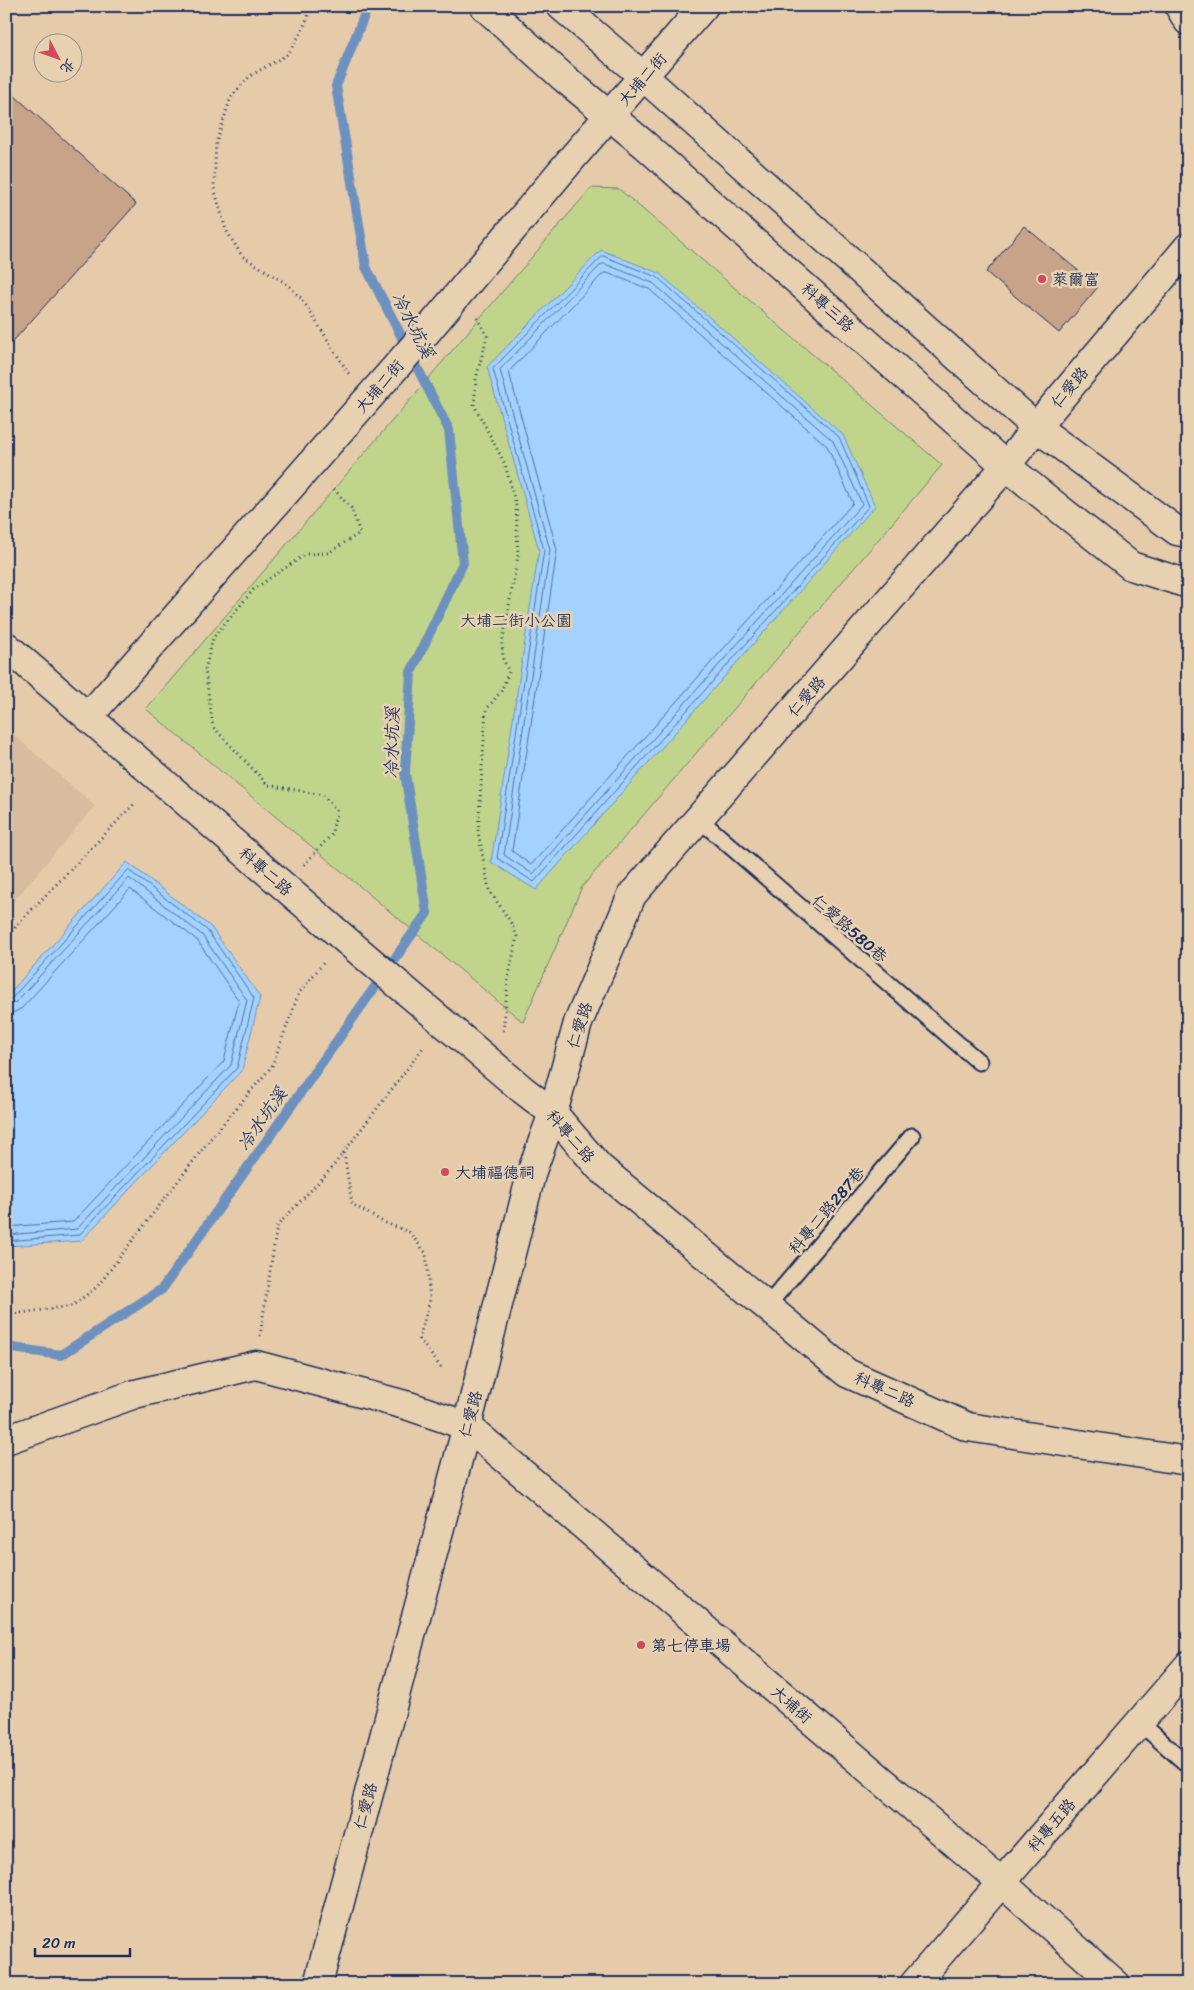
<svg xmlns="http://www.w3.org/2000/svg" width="1194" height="1990" font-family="Sriracha,'LXGW WenKai TC',sans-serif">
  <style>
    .built { fill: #d9bc9f }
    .green { fill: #c0d58b; stroke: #6e8274 }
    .water { fill: #a3d2ff; stroke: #6d91bf }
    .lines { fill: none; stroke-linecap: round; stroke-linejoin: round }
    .shore { stroke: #51709e; stroke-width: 1 }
    .stream { stroke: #6d91bf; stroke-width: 10 }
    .building { fill: #c7a489; stroke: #1b2f5e }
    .service-casing { stroke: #1b2f5e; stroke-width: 19 }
    .minor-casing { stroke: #1b2f5e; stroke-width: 31 }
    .tertiary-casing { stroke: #1b2f5e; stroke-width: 31 }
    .path { stroke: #1b2f5e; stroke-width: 3; stroke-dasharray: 1 4; stroke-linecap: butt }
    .service { stroke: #e8d1b1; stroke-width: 15 }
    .minor { stroke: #e8d1b1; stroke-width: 28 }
    .tertiary { stroke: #e8d1b1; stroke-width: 28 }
    .poi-dot { fill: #d1495b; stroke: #e8d1b1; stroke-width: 2 }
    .labels { text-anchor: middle; stroke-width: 5; stroke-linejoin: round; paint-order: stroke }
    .street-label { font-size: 16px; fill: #1b2f5e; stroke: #e8d1b1 }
    .poi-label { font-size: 16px; fill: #1b2f5e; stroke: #e8d1b1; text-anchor: start }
    .park-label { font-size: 16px; fill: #2c4062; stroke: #e8d1b1 }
    .water-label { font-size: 18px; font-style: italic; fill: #293f6e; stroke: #e8d1b1 }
  </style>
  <rect width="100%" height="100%" fill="#e6cbaa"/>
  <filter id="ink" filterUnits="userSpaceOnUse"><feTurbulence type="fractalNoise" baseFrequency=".02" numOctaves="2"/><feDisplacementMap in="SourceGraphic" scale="10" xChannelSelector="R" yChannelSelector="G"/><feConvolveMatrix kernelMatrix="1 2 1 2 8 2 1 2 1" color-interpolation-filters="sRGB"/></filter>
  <g filter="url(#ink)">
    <!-- built -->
    <path class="built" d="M6,728L95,806L6,910Z"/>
    <!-- green -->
    <path class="green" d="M591,188L619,189L942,465L582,887L523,1022L146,709Z"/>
    <!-- water -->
    <path class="water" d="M601,250L659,273L843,435L875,506L536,890L491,862L539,550L487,367Z
      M127,862L211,927L260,997L242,1070L81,1241L6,1246V997Z"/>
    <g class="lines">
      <!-- shore -->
      <path class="shore" d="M603,256L657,277L839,437L869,506L534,882L497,858L544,550L493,369Z
        M602,264H605L653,283L833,441L862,504L533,874L504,855L550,550L500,370Z
        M604,273H607L649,289L827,446L853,503L531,865L512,851L557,550L509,372Z
        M6,1000L12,998L128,870L207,930L254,998L237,1068L79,1235L6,1241
        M6,1006L16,1002L129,878L202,935L247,1000L231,1065L77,1229L6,1235
        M6,1013L15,1012L22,1008L130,889L197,940L239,1001L224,1061L73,1222L6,1227"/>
      <!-- stream -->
      <path class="stream" d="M6,1347L61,1355L162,1289L427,913L405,773L411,672L463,563L449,430L366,267L336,86L368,6"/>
    </g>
    <!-- building -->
    <path class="building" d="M6,88L136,204L6,349Z
      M1024,226L1098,287L1059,333L986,272Z"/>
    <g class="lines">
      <!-- service casing -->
      <g class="service-casing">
        <path id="service" d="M699,819L979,1062
          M767,1306L912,1136
          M1139,1722L1188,1765"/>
      </g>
      <!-- minor casing -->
      <g class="minor-casing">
        <path id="minor" d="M1179,6L1188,21
          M6,646L347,941L523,1090L553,1113L599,1167L847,1373L968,1427L1188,1461
          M88,717L424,335L574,156L704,6
          M6,1440L135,1394L256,1365L409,1406L467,1426L1002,1883L1116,1984
          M914,1984L1188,1666"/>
      </g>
      <!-- tertiary casing -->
      <g class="tertiary-casing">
        <path id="tertiary" d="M484,6L564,78L645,145L1006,466L1131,566L1188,584
          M561,6L644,77L1036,427L1177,531L1188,533
          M318,1984L467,1426L532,1171L553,1113L578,1023L632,895L1006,466L1036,427L1188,247"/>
      </g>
      <!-- path -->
      <path class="path" d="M312,6L302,31L288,54L250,76L231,97L216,143L214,188L226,230L242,256L287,284L302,299L349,374
        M477,318L487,336L476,379L474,405L505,464L516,506L518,556L502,644L503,659L509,672L501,691L486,710L478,831L489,890L510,921L517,936L508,980L503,1033
        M304,865L331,835L337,812L323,795L268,785L213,727L205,670L213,638L254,589L306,554L328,553L360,533L351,508L331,486
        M6,940L16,926L136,802
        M344,1153L352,1204L383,1222L409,1232L426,1253L430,1300L419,1339L443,1370
        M6,1315L72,1306L97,1287L211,1138L272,1066L299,993L325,961
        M260,1336L277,1226L331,1169L423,1048"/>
      <!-- service -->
      <use href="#service" class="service"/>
      <!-- minor -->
      <use href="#minor" class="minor"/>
      <!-- tertiary -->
      <use href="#tertiary" class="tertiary"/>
    </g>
  </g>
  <!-- markers -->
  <g class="poi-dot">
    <circle cx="1042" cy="279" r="5"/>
    <circle cx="445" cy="1172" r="5"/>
    <circle cx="641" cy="1645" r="5"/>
  </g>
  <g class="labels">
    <!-- street labels -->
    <g class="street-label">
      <text transform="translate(642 79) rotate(-49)" y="6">大埔二街</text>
      <text transform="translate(828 307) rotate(42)" y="6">科專三路</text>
      <text transform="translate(379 386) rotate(-49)" y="6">大埔二街</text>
      <text transform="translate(1069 387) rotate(-50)" y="6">仁愛路</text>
      <text transform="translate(806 696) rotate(-49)" y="6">仁愛路</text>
      <text transform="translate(266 871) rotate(41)" y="6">科專二路</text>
      <text transform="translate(850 928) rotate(41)" y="6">仁愛路580巷</text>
      <text transform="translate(579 1025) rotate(-72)" y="6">仁愛路</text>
      <text transform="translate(571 1136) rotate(49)" y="6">科專二路</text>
      <text transform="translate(826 1210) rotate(-50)" y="6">科專二路287巷</text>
      <text transform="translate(885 1389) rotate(24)" y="6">科專二路</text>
      <text transform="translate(470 1414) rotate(-75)" y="6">仁愛路</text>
      <text transform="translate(792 1704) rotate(41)" y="6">大埔街</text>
      <text transform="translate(365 1806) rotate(-75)" y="6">仁愛路</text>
      <text transform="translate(1051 1825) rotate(-50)" y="6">科專五路</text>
    </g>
    <!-- poi labels -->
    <g class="poi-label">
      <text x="1052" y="285">萊爾富</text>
      <text x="455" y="1178">大埔福德祠</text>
      <text x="651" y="1651">第七停車場</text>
    </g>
    <!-- park labels -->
    <g class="park-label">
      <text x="516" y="626">大埔二街小公園</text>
    </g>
    <!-- water labels -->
    <g class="water-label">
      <text transform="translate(413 325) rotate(63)" y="6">冷水坑溪</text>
      <text transform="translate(392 743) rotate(-89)" y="6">冷水坑溪</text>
      <text transform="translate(262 1119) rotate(-55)" y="6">冷水坑溪</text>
    </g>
  </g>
  <!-- margin -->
  <rect width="1194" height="1990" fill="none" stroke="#e8d1b1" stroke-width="25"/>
  <rect x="12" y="12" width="1169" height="1965" fill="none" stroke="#1b2f5e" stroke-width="2" filter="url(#ink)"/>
  <!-- north arrow -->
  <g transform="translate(58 58) rotate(131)"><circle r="24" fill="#e8d1b1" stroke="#969090"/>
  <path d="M0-4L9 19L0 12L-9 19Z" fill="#d1495b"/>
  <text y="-8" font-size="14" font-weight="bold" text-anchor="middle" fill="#1b2f5e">北</text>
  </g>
  <!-- scale -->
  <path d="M35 1948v8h95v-8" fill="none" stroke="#1b2f5e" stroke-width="2.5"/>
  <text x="42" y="1948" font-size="15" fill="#1b2f5e" stroke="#e8d1b1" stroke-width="4" paint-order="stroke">20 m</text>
</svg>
